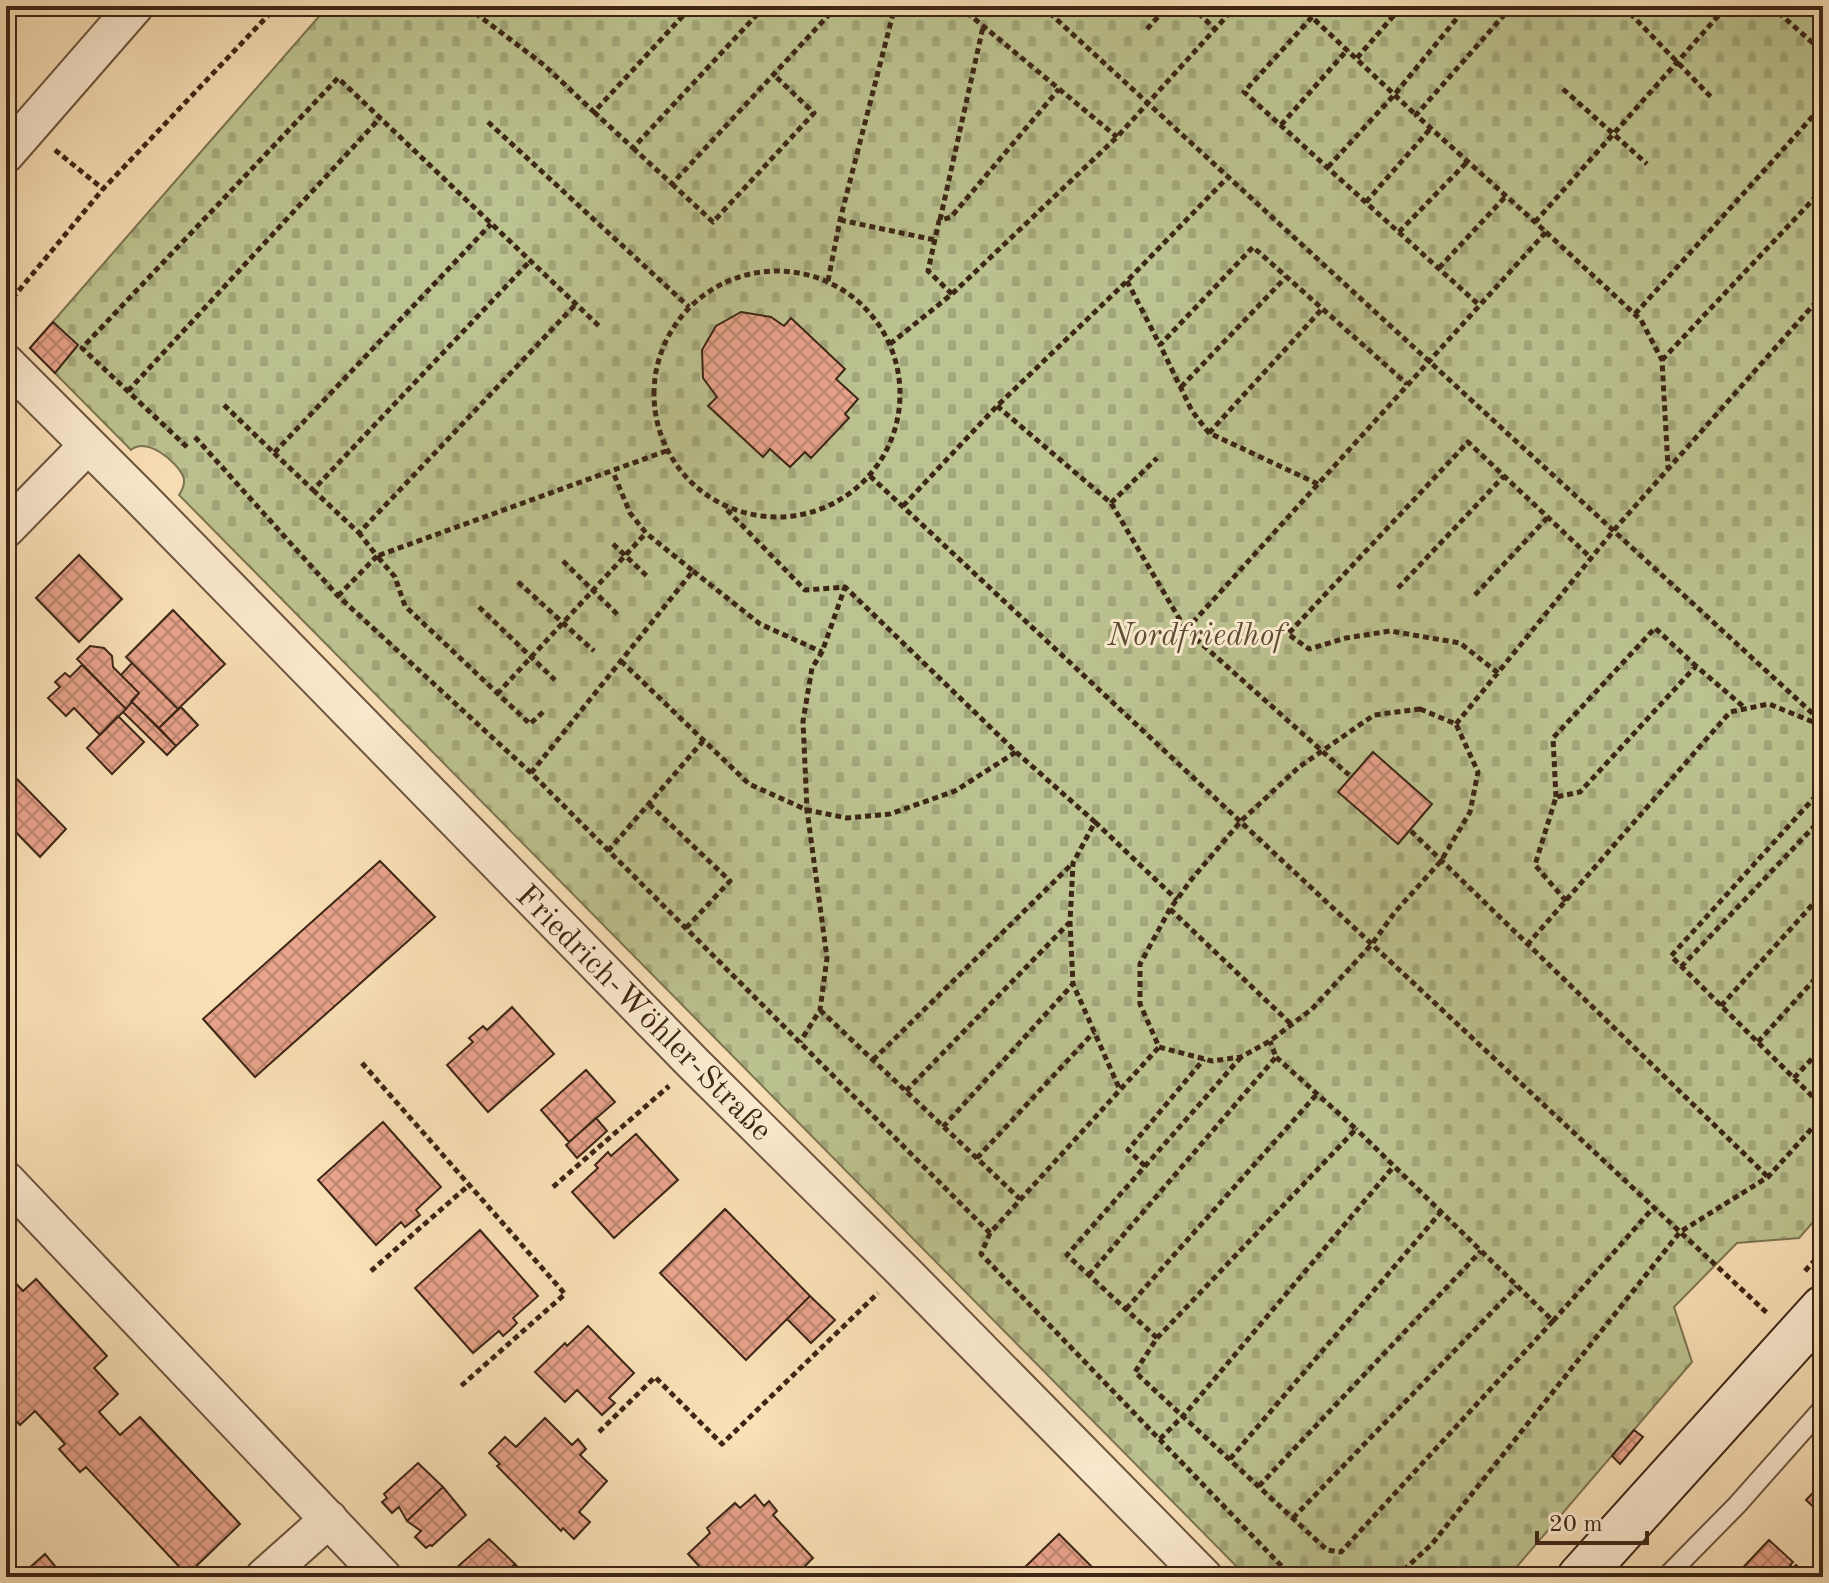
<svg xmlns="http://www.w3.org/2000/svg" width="1829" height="1583" font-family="'Old Standard TT',serif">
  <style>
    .cemetery { fill: url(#cemetery-stones); stroke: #7c7452; stroke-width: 2 }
    .building { fill: url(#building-cross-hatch); stroke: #3c2615; stroke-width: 2 }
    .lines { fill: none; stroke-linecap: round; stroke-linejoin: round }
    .lane-casing { stroke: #6c543e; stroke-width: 22 }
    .street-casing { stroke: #6c543e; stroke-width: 40 }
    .secondary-casing { stroke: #3c2615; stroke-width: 48 }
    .path { stroke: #3c2615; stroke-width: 5; stroke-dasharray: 6 4; stroke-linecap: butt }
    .lane { stroke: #fcebd0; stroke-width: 18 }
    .street { stroke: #fcebd0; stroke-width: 36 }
    .secondary { stroke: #fcebd0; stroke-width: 44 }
    .labels { text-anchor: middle; stroke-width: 6; stroke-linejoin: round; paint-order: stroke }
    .park-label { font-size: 32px; font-style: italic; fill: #5c4d34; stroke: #fcebd0 }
    .street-label { font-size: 32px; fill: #3c2615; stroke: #fcebd0 }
  </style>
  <defs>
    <pattern id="cemetery-stones" width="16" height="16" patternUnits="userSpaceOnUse" patternTransform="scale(2)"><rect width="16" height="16" fill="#bcc390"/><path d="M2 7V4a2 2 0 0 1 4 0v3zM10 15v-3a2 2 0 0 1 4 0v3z" fill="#a2a77b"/></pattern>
    <pattern id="building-cross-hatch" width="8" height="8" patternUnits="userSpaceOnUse" patternTransform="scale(2)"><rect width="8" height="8" fill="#e8a38b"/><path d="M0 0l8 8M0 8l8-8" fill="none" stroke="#bd8570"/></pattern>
  </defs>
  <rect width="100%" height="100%" fill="#fae0b7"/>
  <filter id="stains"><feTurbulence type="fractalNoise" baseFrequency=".0025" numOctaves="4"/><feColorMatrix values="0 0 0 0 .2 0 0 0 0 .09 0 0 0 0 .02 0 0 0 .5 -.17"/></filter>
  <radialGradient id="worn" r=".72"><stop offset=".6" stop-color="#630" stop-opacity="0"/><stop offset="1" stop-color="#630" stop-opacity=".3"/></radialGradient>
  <!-- cemetery -->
  <path class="cemetery" d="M328,6H1823V1211L1799,1238L1737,1243L1674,1307L1692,1362L1508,1577H1247L179,495C183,489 186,483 183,476C176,461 147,437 131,450L30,348Z"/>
  <!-- building -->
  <path class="building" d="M741,312L771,317L784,326L791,318L845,369L836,379L858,399L845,414L849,418L811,458L805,452L790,467L770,449L763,457L708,406L717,397L703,378L702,350L716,326Z
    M53,322L78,345L55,373L30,348Z
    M79,555L122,599L79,642L36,598Z
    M173,610L225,664L178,709L126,657Z
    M90,646L104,648L112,656L113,667L139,693L126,709L77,659Z
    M132,663L178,709L159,728L131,701L139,693L121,675Z
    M82,665L126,709L100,735L74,708L66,716L48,698L60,687L55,682L65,673L70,677Z
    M132,702L176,746L167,755L123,712Z
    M181,707L198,725L176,746L159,728Z
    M118,716L144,742L112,774L87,748Z
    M1373,752L1432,804L1398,844L1338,792Z
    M15,777L66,829L40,857L6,822V786Z
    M380,861L435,917L255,1077L203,1019Z
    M512,1007L554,1054L488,1112L447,1065L473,1042L469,1038L483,1026L487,1030Z
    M586,1070L615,1102L569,1142L541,1110Z
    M596,1118L607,1131L577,1158L566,1145Z
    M383,1122L441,1187L416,1210L420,1215L405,1227L401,1222L376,1245L318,1180Z
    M636,1134L678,1180L614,1238L572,1192L598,1168L595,1165L608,1152L611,1156Z
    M725,1209L810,1296L746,1360L660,1273Z
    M480,1230L538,1296L513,1318L517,1323L510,1330L503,1336L499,1331L473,1353L415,1288Z
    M6,1273L23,1291L36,1279L107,1356L94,1368L118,1394L99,1412L120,1435L140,1417L240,1524L187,1575L86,1467L80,1472L59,1449L65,1444L35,1411L20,1425L6,1410Z
    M810,1296L835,1320L811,1343L787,1319Z
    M588,1326L634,1373L609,1398L615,1403L602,1415L577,1390L565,1402L535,1372L565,1343L567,1346Z
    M545,1418L572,1445L578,1439L586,1449L580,1455L607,1481L579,1512L590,1522L574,1539L563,1528L561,1531L497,1466L500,1464L489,1453L505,1437L516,1447Z
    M1634,1430L1643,1437L1620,1464L1612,1456Z
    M418,1463L443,1487L407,1521L399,1507L392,1513L382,1502L387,1498L384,1494Z
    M1823,1482V1516L1806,1500Z
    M443,1487L466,1515L432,1546L430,1545L426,1548L415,1537L421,1531L407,1521Z
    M755,1495L764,1506L769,1501L777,1511L773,1515L813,1558L804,1567L811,1575L808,1577H709L688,1554L710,1533L707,1528L735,1503L740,1508Z
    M1059,1534L1102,1577H1026L1020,1572Z
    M489,1539L515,1564L500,1577H454L457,1574L454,1570Z
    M1769,1540L1793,1562L1790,1565L1793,1568L1796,1565L1808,1577H1734Z
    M45,1554L64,1577H19Z
    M515,1564L527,1577H500Z"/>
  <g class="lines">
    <!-- lane casing -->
    <g class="lane-casing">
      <path id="lane" d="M1666,1577L1737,1505L1823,1408"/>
    </g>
    <!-- street casing -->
    <g class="street-casing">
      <path id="street" d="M6,154L135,6
        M6,363L141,498L694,1064L902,1270L1204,1577
        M6,529L88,445
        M6,1180L383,1577
        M264,1577L329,1519"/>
    </g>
    <!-- secondary casing -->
    <g class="secondary-casing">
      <path id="secondary" d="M1580,1577L1823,1308"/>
    </g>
    <!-- path -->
    <path class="path" d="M472,6L470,9L544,65L594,112L692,6
      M516,6L526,15
      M959,6L1117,137
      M1042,6L1823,723
      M1191,6L1215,29
      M1300,6L1416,115
      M1623,6L1711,97
      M1771,6L1823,52
      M1312,17L1244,92L1479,305
      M1147,29L1168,6
      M1357,58L1402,6
      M1563,89L1647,164
      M594,112L633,148L765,6
      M488,122L689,307
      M1281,125L1348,49
      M633,148L672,184L837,6
      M55,150L103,189
      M1328,167L1395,94L1467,6
      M672,184L713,222L814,113L774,75
      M1366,202L1431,128
      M840,220L935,240
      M940,220L983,27
      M1535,222L1727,6
      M1399,232L1468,161
      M1546,232L1641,320L1662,360L1668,468
      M1439,268L1506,196
      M654 394a123 123 0 1 1 246 0a123 123 0 1 1-246 0Z
      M828,281L840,220L895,6
      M1127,281L1160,345
      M952,294L928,271L939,221L951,217L1059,89
      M6,306L103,189L277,6
      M1635,314L1823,105
      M890,344L952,294L1117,137L1236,6
      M1662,360L1823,189
      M1181,387L1286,277
      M128,391L380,118
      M224,405L274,453L491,224
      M997,406L1111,503L1186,630L1349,775
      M1209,433L1322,309
      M195,437L338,596L531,773L990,1233L1159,1047
      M187,447L82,348L338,78L599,326
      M274,453L313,490L530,261
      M870,476L1767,1313
      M1318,484L1209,433L1192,411L1160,345L1253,247L1407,384
      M313,490L359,533L576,304
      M1111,503L1157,458
      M903,506L997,406L1127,281L1229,176
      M727,510L805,590L845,587L822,652L812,668L803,721L807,810L827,958L820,1010L800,1042
      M613,544L649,578
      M563,561L618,615
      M693,571L760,624L822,652
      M518,582L594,651
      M1398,588L1504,476
      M1475,595L1548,517
      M338,596L377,556L359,533
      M479,607L555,680
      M1186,630L1546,232L1416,115L1512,6
      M621,661L749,784L807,810L847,818L890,814L955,791L1016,752L845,587
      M1498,673L1460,643L1390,631L1346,638L1309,649L1288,634L1468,442L1591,558
      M497,694L646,533L630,513L613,472
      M1420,709L1456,724L1478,772L1470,812L1441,861L1395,912L1372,944L1312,1009L1270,1041L1241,1057L1212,1061L1159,1047L1140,1004V964L1170,909L1191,880L1241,821L1299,767L1374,715Z
      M543,712L530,724L405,606L395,577L377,556L666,451
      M1456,724L1614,530L1823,294
      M1016,752L1095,822L1073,863L1070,922L1073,984L1120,1090
      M531,773L693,571L646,533
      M1823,788L1671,956L1823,1107
      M1556,797L1553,738L1655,628L1696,666
      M649,804L730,881L686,928
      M1095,822L1177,900
      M1411,831L1768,1177
      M608,851L703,741
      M1566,901L1535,865L1556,797L1580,792L1696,666L1746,709
      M1170,909L1292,1025
      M1527,945L1730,712L1769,704L1823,726
      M1681,967L1823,817
      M1721,1006L1823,893
      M820,1010L1020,1199
      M1758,1042L1823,970
      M1241,1057L1067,1255L1157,1338L1135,1372L1327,1550L1341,1552L1553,1321L1356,1129
      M873,1060L1072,864
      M362,1063L565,1294L461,1386
      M1794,1078L1823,1047
      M906,1091L1069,923
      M943,1127L1073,984
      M977,1158L1094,1032
      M1145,1166L1128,1150L1204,1059
      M553,1187L669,1086
      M990,1233L981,1254L1292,1577
      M371,1271L469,1185
      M1805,1271L1823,1251
      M1089,1275L1276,1057L1270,1041
      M1126,1309L1317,1094
      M1553,1321L1654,1207
      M1157,1338L1356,1129L1276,1057
      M599,1432L655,1377L722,1444L878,1293
      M1160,1439L1184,1415L1394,1166
      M1230,1459L1441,1212
      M1259,1486L1481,1251
      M1293,1518L1517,1286
      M1396,1577L1432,1544L1680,1232L1768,1177L1823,1116
      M1532,1577L1540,1568"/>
    <!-- lane -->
    <use href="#lane" class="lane"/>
    <!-- street -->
    <use href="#street" class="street"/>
    <!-- secondary -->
    <use href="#secondary" class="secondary"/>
  </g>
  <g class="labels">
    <!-- park labels -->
    <g class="park-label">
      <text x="1196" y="645">Nordfriedhof</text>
    </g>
    <!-- street labels -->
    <g class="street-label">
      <text transform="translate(645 1012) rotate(45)" y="11">Friedrich-Wöhler-Straße</text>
    </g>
  </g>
  <!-- margin -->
  <rect width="1829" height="1583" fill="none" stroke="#fae0b7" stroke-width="32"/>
  <rect x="8" y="8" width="1813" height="1567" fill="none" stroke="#3c2615" stroke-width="4"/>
  <rect x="16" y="16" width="1797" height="1551" fill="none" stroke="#3c2615" stroke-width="2"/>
  <!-- scale -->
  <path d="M1537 1531v12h110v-12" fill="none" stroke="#3c2615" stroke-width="4"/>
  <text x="1549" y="1531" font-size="24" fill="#3c2615" stroke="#fcebd0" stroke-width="6" paint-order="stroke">20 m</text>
  <rect width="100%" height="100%" filter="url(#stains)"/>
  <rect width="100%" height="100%" fill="url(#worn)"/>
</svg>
